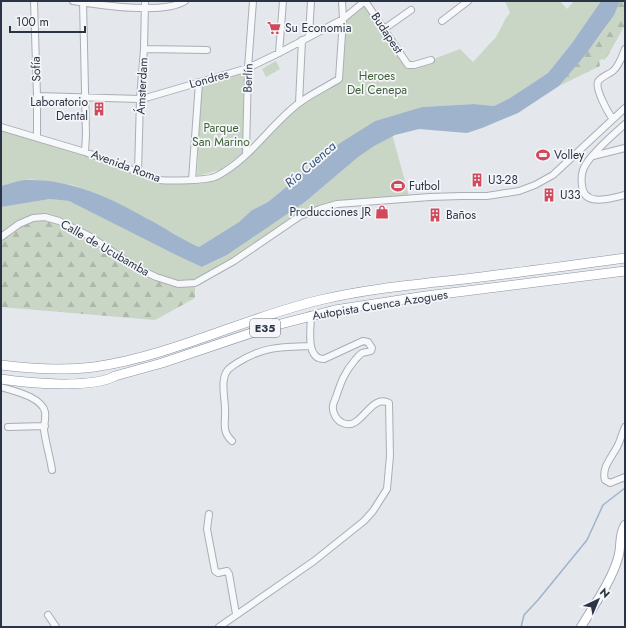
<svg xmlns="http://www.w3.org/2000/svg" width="626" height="628" font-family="Jost,sans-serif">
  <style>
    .forest { fill: url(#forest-firs) }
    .park { fill: #c9d6c5 }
    .water { fill: #9fb4cc }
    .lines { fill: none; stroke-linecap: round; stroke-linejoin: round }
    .stream { stroke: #9fb4cc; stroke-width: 1.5 }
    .minor-casing { stroke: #a9aeb7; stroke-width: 8 }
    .major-casing { stroke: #a3abb8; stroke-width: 10 }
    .highway-casing { stroke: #8b94a3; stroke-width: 10 }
    .minor { stroke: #f7f8fa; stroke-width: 6 }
    .major { stroke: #fff; stroke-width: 8 }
    .highway { stroke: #fff; stroke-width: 9 }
    .labels { text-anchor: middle; stroke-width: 3.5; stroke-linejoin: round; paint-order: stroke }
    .shield { fill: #f4f6f9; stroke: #676e7b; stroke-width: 1 }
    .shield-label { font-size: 11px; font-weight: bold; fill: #2b3445 }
    .poi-label { font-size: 12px; fill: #2b3445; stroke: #f4f6f9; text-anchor: start }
    .street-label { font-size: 12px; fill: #2b3445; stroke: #f4f6f9 }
    .park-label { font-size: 12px; fill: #3f6138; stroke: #f4f6f9 }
    .water-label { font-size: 13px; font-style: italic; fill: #34527a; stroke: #f4f6f9 }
  </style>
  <defs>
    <pattern id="forest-firs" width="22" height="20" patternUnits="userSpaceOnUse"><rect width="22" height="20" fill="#c9d6c5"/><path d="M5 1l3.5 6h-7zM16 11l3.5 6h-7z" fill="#adb8ab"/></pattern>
  </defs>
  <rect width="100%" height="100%" fill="#e4e7ec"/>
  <!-- forest -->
  <path class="forest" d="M620,1H625V25L607,57L604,60L602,59L599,61L600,66L559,86C581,59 606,32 620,1Z
    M45,219L59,223L195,285V298L155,320L1,307V239C16,228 26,221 45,219Z"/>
  <!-- park -->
  <path class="park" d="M505,1H560L567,9L574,1H601L572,43L548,73L510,98L494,106L474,104L422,107L375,121L340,143L268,202L252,210L239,222L199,247L183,240L146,218L106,198L73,185L29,179L1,186V131L85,152L169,184L215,177L234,164L301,104L340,81L344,20L365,3L408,65L431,60L460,49L473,62L496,37L506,18L510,13Z
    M276,61L280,69L266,77L262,69Z
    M244,72L243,153L220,170L197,176L201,86Z
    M391,130L409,196L337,204L300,216L234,261L186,284L156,277L59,221L33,218L1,237V207L50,199L69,201L176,255L203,267L227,255L305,202L334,177L337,172Z"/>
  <!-- water -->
  <path class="water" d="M601,1H620L614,15L586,54L559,86L518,113L482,128L467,133L419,129L395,135L374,146L358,157L305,202L227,255L202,267L176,255L69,201L50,199L1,207V186C10,184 21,179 31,180C72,180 111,198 146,218C164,227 180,239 199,247L239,222L252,210L268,202L340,143L375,121L422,107L474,104L494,106L510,98L548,73L572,43Z"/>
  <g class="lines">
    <!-- stream -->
    <path class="stream" d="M521,627L524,615L538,600L587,540L603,505L625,488"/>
    <!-- minor casing -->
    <g class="minor-casing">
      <path id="minor" d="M34,1L37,96V137
        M73,1C99,5 164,15 185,1
        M83,1L86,135L85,152
        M365,1L408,65H414L431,60
        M442,21L468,1
        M384,29L411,10
        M309,36L311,1
        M144,49L207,50
        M279,53L283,1
        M37,96L140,99L149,97L248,68L279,53L343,19L365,1
        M299,103L302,40
        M613,119C608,113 595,89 598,82C600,77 608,75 613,71C619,66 622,57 625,49
        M625,124C612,136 596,149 586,164C582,170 581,178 582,185C583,208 611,198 625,195
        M1,127L85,152L159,180C170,181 207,181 217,176C250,159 270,125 299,103C311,94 326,87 339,79L343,19L342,1
        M246,154L248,68L253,1
        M593,156L625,148
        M138,172L140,99L144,49L145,1
        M192,180L199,82
        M1,237L19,224L33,218L45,217L59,221L91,237L123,259L139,269L156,277L178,284L195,283L234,261L300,216L320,209L337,204L430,197L461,196H487L519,191L535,185L553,175L625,108
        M1,387C14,391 42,397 45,412C46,418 44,424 44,430C46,444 50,457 52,470
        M8,427L45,426
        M625,427C622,433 621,439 618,445C613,456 601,467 605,480L610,483L625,477
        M232,441C221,431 226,422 225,409C225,400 222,388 224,379C225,370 231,367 237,363C264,346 281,347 311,346
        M209,514L207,529L215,571L218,573L227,571L229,574L236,614
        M48,615L56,627
        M219,627L314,561L364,521L373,511L387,489L390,456L389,403C370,393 361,432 343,423C337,421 332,413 333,406C333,403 335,400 336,397C341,382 344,373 355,360C357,358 359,355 362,353C364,352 368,352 371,351L372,348L368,342L363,341L324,359C305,359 311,328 311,315"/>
    </g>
    <!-- major casing -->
    <g class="major-casing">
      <path id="major" d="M581,627C593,607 612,580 618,558C622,546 618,536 625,525"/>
    </g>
    <!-- highway casing -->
    <g class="highway-casing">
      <path id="highway" d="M1,365C32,369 63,371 94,367C172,356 244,318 320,300C370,288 422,284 473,278C523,272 574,265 625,258
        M1,379C27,383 92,389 115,376L162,363L269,327L335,310L426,296L625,271"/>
    </g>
    <!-- minor -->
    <use href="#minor" class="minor"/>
    <!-- major -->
    <use href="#major" class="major"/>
    <!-- highway -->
    <use href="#highway" class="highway"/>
  </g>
  <!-- icons -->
  <defs>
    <g id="supermarket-bare" transform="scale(1.08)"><path d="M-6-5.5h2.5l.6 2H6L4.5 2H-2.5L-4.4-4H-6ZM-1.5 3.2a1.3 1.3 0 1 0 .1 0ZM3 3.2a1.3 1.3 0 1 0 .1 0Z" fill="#d1495b" stroke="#f4f6f9" stroke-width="2.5" paint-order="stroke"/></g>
    <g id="building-bare" transform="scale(1.08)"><path d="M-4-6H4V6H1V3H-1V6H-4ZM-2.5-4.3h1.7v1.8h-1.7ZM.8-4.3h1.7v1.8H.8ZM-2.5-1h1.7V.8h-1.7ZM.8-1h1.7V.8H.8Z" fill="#d1495b" stroke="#f4f6f9" stroke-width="2.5" paint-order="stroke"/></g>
    <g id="stadium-bare" transform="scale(1.08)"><path d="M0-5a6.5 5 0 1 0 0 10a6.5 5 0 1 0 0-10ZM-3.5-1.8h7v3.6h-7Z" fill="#d1495b" stroke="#f4f6f9" stroke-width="2.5" paint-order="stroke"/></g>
    <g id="shop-bare" transform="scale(1.08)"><path d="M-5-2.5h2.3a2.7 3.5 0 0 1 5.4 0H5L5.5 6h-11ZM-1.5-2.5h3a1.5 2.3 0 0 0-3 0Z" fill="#d1495b" stroke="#f4f6f9" stroke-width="2.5" paint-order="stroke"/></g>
  </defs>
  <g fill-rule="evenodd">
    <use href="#supermarket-bare" x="274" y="28"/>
    <use href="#building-bare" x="99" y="109"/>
    <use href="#stadium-bare" x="543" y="155"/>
    <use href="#building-bare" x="477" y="180"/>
    <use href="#stadium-bare" x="398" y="186"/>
    <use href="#building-bare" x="549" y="195"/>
    <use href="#shop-bare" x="382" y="212"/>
    <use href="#building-bare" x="435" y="215"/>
  </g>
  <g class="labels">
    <!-- shield labels -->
    <rect class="shield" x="250" y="319" width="30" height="18" rx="3"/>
    <g class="shield-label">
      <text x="265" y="332">E35</text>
    </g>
    <!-- poi labels -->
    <g class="poi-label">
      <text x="285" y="32">Su Economia</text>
      <text x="88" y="106" text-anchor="end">Laboratorio<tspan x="88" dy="14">Dental</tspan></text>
      <text x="554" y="159">Volley</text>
      <text x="488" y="184">U3-28</text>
      <text x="409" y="190">Futbol</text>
      <text x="560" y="199">U33</text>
      <text x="371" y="216" text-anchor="end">Producciones JR</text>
      <text x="446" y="219">Baños</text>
    </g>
    <!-- street labels -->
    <g class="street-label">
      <text transform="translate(387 33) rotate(56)" y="4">Budapest</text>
      <text transform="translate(36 69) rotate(-92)" y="4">Sofía</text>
      <text transform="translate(248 78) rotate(-88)" y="4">Berlín</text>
      <text transform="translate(209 79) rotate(-16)" y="4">Londres</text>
      <text transform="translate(142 86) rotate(-87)" y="4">Ámsterdam</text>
      <text transform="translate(126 166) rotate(20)" y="4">Avenida Roma</text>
      <text transform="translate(105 248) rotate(30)" y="4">Calle de Ucubamba</text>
      <text transform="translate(380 305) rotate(-9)" y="4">Autopista Cuenca Azogues</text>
    </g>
    <!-- park labels -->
    <g class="park-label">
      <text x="377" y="80">Heroes<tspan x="377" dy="14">Del Cenepa</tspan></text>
      <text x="221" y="132">Parque<tspan x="221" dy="14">San Marino</tspan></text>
    </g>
    <!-- water labels -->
    <g class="water-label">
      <text transform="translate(310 164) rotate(-41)" y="5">Río Cuenca</text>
    </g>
  </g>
  <!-- border -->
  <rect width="626" height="628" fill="none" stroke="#2b3445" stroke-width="4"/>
  <!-- north arrow -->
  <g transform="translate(598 600) rotate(44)" stroke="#f4f6f9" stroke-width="3" paint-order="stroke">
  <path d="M0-3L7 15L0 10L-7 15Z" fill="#2b3445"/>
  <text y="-6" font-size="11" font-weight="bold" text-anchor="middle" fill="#2b3445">N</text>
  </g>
  <!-- scale -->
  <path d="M10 26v6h75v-6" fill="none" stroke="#2b3445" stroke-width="2"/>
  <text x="16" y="26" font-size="12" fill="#2b3445" stroke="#f4f6f9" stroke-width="3" paint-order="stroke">100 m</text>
</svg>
